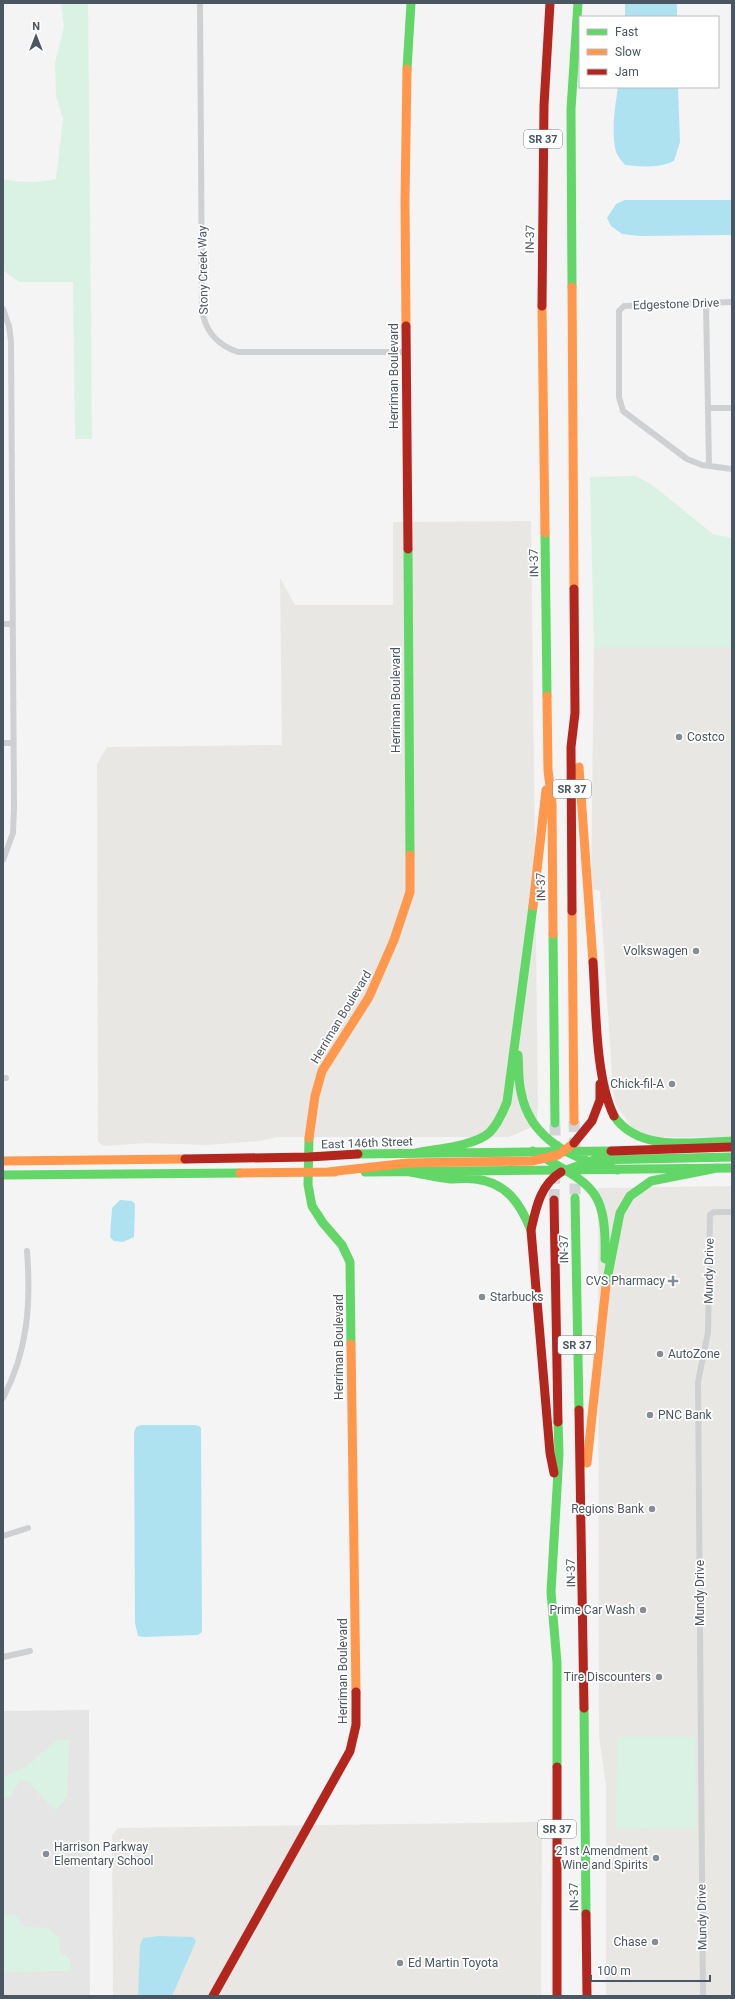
<svg xmlns="http://www.w3.org/2000/svg" width="735" height="1999" font-family="Roboto,sans-serif">
  <style>
    .commercial { fill: #e8e7e3 }
    .education { fill: #e6e5e6 }
    .green { fill: #d9f2e3 }
    .water { fill: #aee2f0 }
    .lines { fill: none; stroke-linecap: round; stroke-linejoin: round }
    .highway-tunnel { stroke: #d2d4d7; stroke-width: 11; stroke-dasharray: 11 5.5; stroke-linecap: butt }
    .street { stroke: #ced0d2; stroke-width: 6 }
    .fast { stroke: #63d668; stroke-width: 9 }
    .slow { stroke: #ff974d; stroke-width: 9 }
    .jam { stroke: #b3261e; stroke-width: 9 }
    .poi-dot { fill: #868d94; stroke: #fff; stroke-width: 1.5 }
    .labels { text-anchor: middle; stroke-width: 3.5; stroke-linejoin: round; paint-order: stroke }
    .shield { fill: #fff; stroke: #808990; stroke-width: 1 }
    .shield-label { font-size: 11px; font-weight: bold; fill: #4a5661 }
    .street-label { font-size: 12px; fill: #4a5661; stroke: #fff }
    .poi-label { font-size: 12px; fill: #4a5661; stroke: #fff; text-anchor: end }
  </style>
  <rect width="100%" height="100%" fill="#f4f4f4"/>
  <!-- commercial -->
  <path class="commercial" d="M531,521L538,1108L537,1119L532,1127L509,1137H277L260,1141L206,1145L148,1143L104,1146L98,1142L97,764L107,747L282,745L280,578L295,605H393V522Z
    M594,647H732V1138L660,1137L642,1135L632,1128L616,1105L613,1090L600,891L591,888Z
    M732,1186V1996H606V1785L599,1738L598,1188Z
    M542,1822L541,1996H113L112,1835L118,1828Z"/>
  <!-- education -->
  <path class="education" d="M89,1710L90,1996H3V1711Z"/>
  <!-- green -->
  <path class="green" d="M61,3H88L92,439H75L73,282H19L3,270V179C21,183 38,183 56,179L63,119L56,96L55,63L64,27Z
    M635,476L651,484L713,534L732,538V647H594L590,477Z
    M617,1737H695L696,1828L616,1829Z
    M56,1740H69L67,1798L55,1810L27,1781L20,1780L11,1796L3,1799V1777L27,1766Z
    M3,1915H15L21,1922L19,1923L25,1927L48,1928L60,1939L59,1951L70,1959L71,1971L3,1972Z"/>
  <!-- water -->
  <path class="water" d="M625,3H677V17H625Z
    M618,87H678L680,142L674,161C660,168 642,167 625,165C622,161 618,157 616,152C611,132 615,107 618,87Z
    M625,200H732V235L639,236L622,234L611,226L607,218L616,204Z
    M120,1200L132,1201L135,1204L134,1237L123,1242L114,1241L110,1237L112,1208Z
    M141,1425H194L199,1426L201,1428L202,1632L198,1635L144,1637L138,1636L135,1623L134,1432L136,1427Z
    M159,1936L193,1937L196,1941L172,1996H138L140,1945L143,1938Z"/>
  <g class="lines">
    <!-- highway-tunnel -->
    <path class="highway-tunnel" d="M574,1121L575,1150
      M555,1152V1123
      M575,1167V1198
      M554,1200L555,1169"/>
    <!-- street -->
    <path class="street" d="M200,3L202,308C204,330 217,345 238,352H406
      M732,302L624,306L619,311V397L623,411L687,459L702,465L732,469
      M706,303L709,466
      M3,309L9,326L11,341L14,807L13,833L3,860
      M708,408H732
      M3,624H12
      M3,743H12
      M3,1078H6
      M3,1398C28,1351 31,1303 27,1251
      M3,1536L28,1528
      M3,1657L30,1651
      M703,1996L698,1382L708,1332L710,1215L714,1212H732"/>
    <!-- fast -->
    <path class="fast" d="M407,69L411,3
      M572,287L571,109L578,3
      M545,533L547,696
      M408,549L410,855
      M553,934L555,1123
      M518,1055C519,1067 518,1080 521,1092C530,1141 575,1160 618,1170
      M614,1116C639,1153 694,1142 732,1141
      M309,1138L308,1185L312,1206L323,1223L342,1245L350,1262L351,1344
      M533,1151C590,1186 607,1184 605,1259
      M416,1153C435,1149 476,1146 490,1132C498,1124 503,1112 507,1102L533,906
      M358,1154L611,1151
      M365,1172L732,1168
      M410,1172C423,1174 437,1178 450,1179C458,1179 467,1178 475,1179C506,1182 520,1203 531,1230
      M561,1172L594,1160L732,1157
      M3,1175L240,1173
      M575,1198L579,1410
      M606,1285L620,1213L630,1196L651,1181L717,1168
      M584,1708L586,1914
      M557,1767V1663L551,1592L559,1454L558,1422"/>
    <!-- slow -->
    <path class="slow" d="M572,287L574,589
      M542,306L545,533
      M406,326L405,201L407,69
      M547,696L548,770L552,804L553,934
      M579,767L593,962
      M533,906L546,790
      M572,911L574,1121
      M309,1138L315,1096L322,1071L369,997L394,940L410,892V855
      M3,1161L185,1159
      M328,1172L408,1163L532,1161L558,1155L574,1143
      M240,1173L335,1172
      M351,1344L356,1692
      M587,1463L606,1285"/>
    <!-- jam -->
    <path class="jam" d="M542,306L544,105L550,3
      M406,326L408,549
      M572,911L571,747L575,713L574,589
      M593,962C596,1005 595,1078 614,1116
      M574,1143L592,1121L600,1100V1084
      M611,1151L732,1147
      M185,1159L309,1157L358,1154
      M554,1200L558,1422
      M579,1410L584,1708
      M554,1473L550,1453L531,1230C536,1208 540,1185 561,1172
      M557,1767V1996
      M586,1914L587,1996
      M213,1996L350,1751L356,1725V1692"/>
  </g>
  <!-- markers -->
  <g class="poi-dot">
    <circle cx="679" cy="737" r="4"/>
    <circle cx="696" cy="951" r="4"/>
    <circle cx="672" cy="1084" r="4"/>
    <path d="M671 1275h4v4h4v4h-4v4h-4v-4h-4v-4h4z"/>
    <circle cx="482" cy="1297" r="4"/>
    <circle cx="660" cy="1354" r="4"/>
    <circle cx="650" cy="1415" r="4"/>
    <circle cx="652" cy="1509" r="4"/>
    <circle cx="643" cy="1610" r="4"/>
    <circle cx="659" cy="1677" r="4"/>
    <circle cx="46" cy="1854" r="4"/>
    <circle cx="656" cy="1858" r="4"/>
    <circle cx="655" cy="1942" r="4"/>
    <circle cx="400" cy="1963" r="4"/>
  </g>
  <g class="labels">
    <!-- shield labels -->
    <g class="shield">
      <rect x="524" y="130" width="38" height="18" rx="3"/>
      <rect x="553" y="780" width="38" height="18" rx="3"/>
      <rect x="558" y="1336" width="38" height="18" rx="3"/>
      <rect x="538" y="1820" width="38" height="18" rx="3"/>
    </g>
    <g class="shield-label">
      <text x="543" y="143">SR 37</text>
      <text x="572" y="793">SR 37</text>
      <text x="577" y="1349">SR 37</text>
      <text x="557" y="1833">SR 37</text>
    </g>
    <!-- street labels -->
    <g class="street-label">
      <text transform="translate(530 239) rotate(-89)" y="4">IN-37</text>
      <text transform="translate(203 270) rotate(-91)" y="4">Stony Creek Way</text>
      <text transform="translate(676 304) rotate(-2)" y="4">Edgestone Drive</text>
      <text transform="translate(394 376) rotate(-90)" y="4">Herriman Boulevard</text>
      <text transform="translate(534 563) rotate(-91)" y="4">IN-37</text>
      <text transform="translate(396 700) rotate(-90)" y="4">Herriman Boulevard</text>
      <text transform="translate(541 887) rotate(-91)" y="4">IN-37</text>
      <text transform="translate(341 1017) rotate(-59)" y="4">Herriman Boulevard</text>
      <text transform="translate(367 1143) rotate(-2)" y="4">East 146th Street</text>
      <text transform="translate(564 1249) rotate(-91)" y="4">IN-37</text>
      <text transform="translate(709 1271) rotate(-89)" y="4">Mundy Drive</text>
      <text transform="translate(339 1347) rotate(-90)" y="4">Herriman Boulevard</text>
      <text transform="translate(571 1573) rotate(-91)" y="4">IN-37</text>
      <text transform="translate(700 1593) rotate(-90)" y="4">Mundy Drive</text>
      <text transform="translate(343 1671) rotate(-90)" y="4">Herriman Boulevard</text>
      <text transform="translate(574 1897) rotate(-91)" y="4">IN-37</text>
      <text transform="translate(702 1917) rotate(-91)" y="4">Mundy Drive</text>
    </g>
    <!-- poi labels -->
    <g class="poi-label">
      <text x="687" y="741" text-anchor="start">Costco</text>
      <text x="688" y="955">Volkswagen</text>
      <text x="664" y="1088">Chick-fil-A</text>
      <text x="665" y="1285">CVS Pharmacy</text>
      <text x="490" y="1301" text-anchor="start">Starbucks</text>
      <text x="668" y="1358" text-anchor="start">AutoZone</text>
      <text x="658" y="1419" text-anchor="start">PNC Bank</text>
      <text x="644" y="1513">Regions Bank</text>
      <text x="635" y="1614">Prime Car Wash</text>
      <text x="651" y="1681">Tire Discounters</text>
      <text x="54" y="1851" text-anchor="start">Harrison Parkway<tspan x="54" dy="14">Elementary School</tspan></text>
      <text x="648" y="1855">21st Amendment<tspan x="648" dy="14">Wine and Spirits</tspan></text>
      <text x="647" y="1946">Chase</text>
      <text x="408" y="1967" text-anchor="start">Ed Martin Toyota</text>
    </g>
  </g>
  <!-- border -->
  <rect width="735" height="1999" fill="none" stroke="#4a5661" stroke-width="8"/>
  <!-- legend -->
  <rect x="579" y="16" width="140" height="72" fill="#ffffff" stroke="#b7bbc0"/>
  <rect x="587" y="29" width="20" height="6" fill="#63d668" stroke="#b7bbc0"/>
  <text x="615" y="36" font-size="12" fill="#4a5661">Fast</text>
  <rect x="587" y="49" width="20" height="6" fill="#ff974d" stroke="#b7bbc0"/>
  <text x="615" y="56" font-size="12" fill="#4a5661">Slow</text>
  <rect x="587" y="69" width="20" height="6" fill="#b3261e" stroke="#b7bbc0"/>
  <text x="615" y="76" font-size="12" fill="#4a5661">Jam</text>
  <!-- north arrow -->
  <g transform="translate(36 36)" stroke="#ffffff" stroke-width="3" paint-order="stroke">
  <path d="M0-3L7 15L0 10L-7 15Z" fill="#4a5661"/>
  <text y="-6" font-size="11" font-weight="bold" text-anchor="middle" fill="#4a5661">N</text>
  </g>
  <!-- scale -->
  <path d="M591 1975v6h119v-6" fill="none" stroke="#4a5661" stroke-width="2"/>
  <text x="597" y="1975" font-size="12" fill="#4a5661" stroke="#ffffff" stroke-width="3" paint-order="stroke">100 m</text>
</svg>
